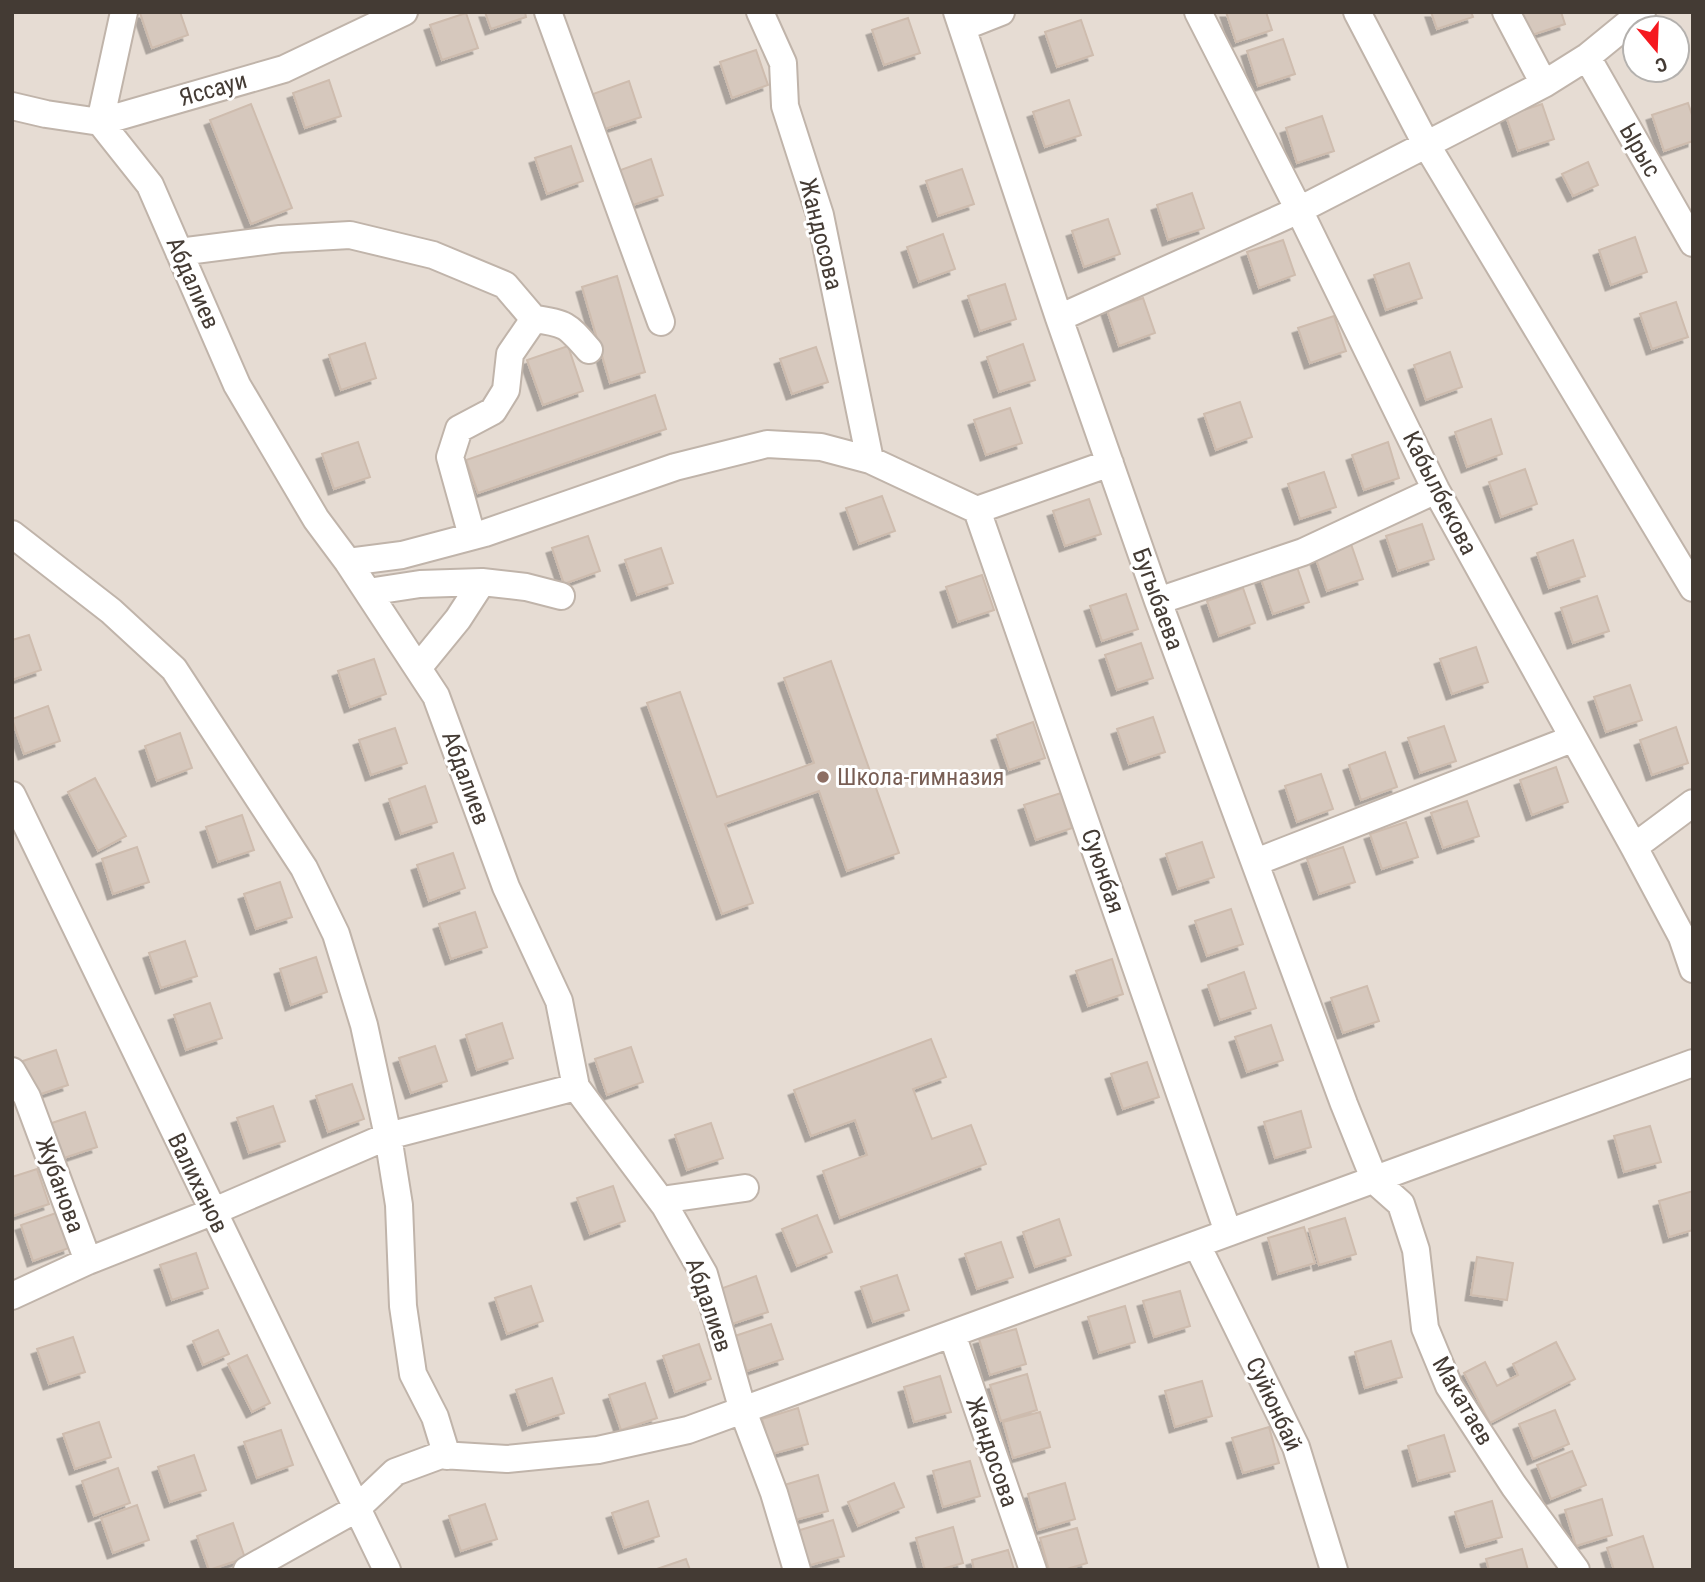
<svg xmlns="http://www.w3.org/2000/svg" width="1705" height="1582" font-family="'Roboto Condensed',sans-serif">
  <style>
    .residential { fill: #e6dcd3; fill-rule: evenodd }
    .building { fill: #d6c8bd; stroke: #cebcae; stroke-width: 2; filter: url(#shadow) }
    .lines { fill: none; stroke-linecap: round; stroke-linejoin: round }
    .minor-casing { stroke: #c0b4aa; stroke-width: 30 }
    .minor { stroke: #fff; stroke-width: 26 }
    .education-dot { fill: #8d6e63; stroke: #fff; stroke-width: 2.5 }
    .labels { text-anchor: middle; stroke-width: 6; stroke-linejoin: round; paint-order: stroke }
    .street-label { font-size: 24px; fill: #443b34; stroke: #fff }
    .education-label { font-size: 24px; fill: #785e54; stroke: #fff; text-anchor: start }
  </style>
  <defs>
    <filter id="shadow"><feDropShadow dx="-5.5" dy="5.5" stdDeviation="0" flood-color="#0004"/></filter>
  </defs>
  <rect width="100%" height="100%" fill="#f2ebe4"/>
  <!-- residential -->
  <path class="residential" d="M12,12H1693V1570H12ZM1635,28H1677V70H1635Z"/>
  <!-- building -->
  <path class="building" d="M180,12L188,35L152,48L140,13Z
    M485,12H525L526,17L491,29Z
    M1226,12H1266L1272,30L1236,42Z
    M1431,12H1471L1473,17L1437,29Z
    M1521,12H1561L1565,24L1529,36Z
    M466,13L478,48L442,60L430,25Z
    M908,18L920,53L884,65L872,30Z
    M1081,20L1093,55L1057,67L1045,32Z
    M1283,39L1295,74L1258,86L1247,51Z
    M756,50L768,85L732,98L720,62Z
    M329,80L341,116L305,128L293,93Z
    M629,81L641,117L605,129L593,94Z
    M1069,100L1081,135L1045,147L1033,112Z
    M1688,103L1693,118V141L1664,151L1652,115Z
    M251,104L292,208L251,224L210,120Z
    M1542,104L1554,139L1518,151L1506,116Z
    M1322,116L1334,151L1297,163L1286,128Z
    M571,146L583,181L547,194L535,158Z
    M651,159L663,195L627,207L615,172Z
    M1588,162L1598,185L1573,196L1562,174Z
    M962,169L974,204L938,216L926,181Z
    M1192,193L1204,228L1168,240L1157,205Z
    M1108,219L1120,254L1084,267L1072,231Z
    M943,234L955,269L919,282L907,247Z
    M1635,237L1647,272L1611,285L1599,250Z
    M1283,240L1295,275L1259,288L1247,252Z
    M1409,263L1422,298L1386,310L1374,275Z
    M617,276L645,372L610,383L582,287Z
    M1005,284L1016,319L980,331L968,296Z
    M1143,298L1155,333L1119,346L1107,310Z
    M1676,302L1688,337L1652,349L1640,314Z
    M1334,316L1346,351L1310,363L1298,328Z
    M365,343L376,378L341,390L329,355Z
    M1023,344L1035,380L999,392L987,357Z
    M568,346L583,391L543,405L527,360Z
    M816,347L828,382L792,394L780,359Z
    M1450,352L1462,387L1426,400L1414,365Z
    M655,395L666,429L478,493L466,460Z
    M1240,402L1252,437L1216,450L1204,414Z
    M1010,408L1022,443L986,455L974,420Z
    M1491,419L1502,454L1467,467L1455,432Z
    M358,442L370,477L334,489L322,454Z
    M1388,442L1399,478L1364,490L1352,455Z
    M1525,469L1537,504L1501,517L1489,482Z
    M1324,472L1336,507L1300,519L1288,484Z
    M882,496L895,531L859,544L846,508Z
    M1089,499L1101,534L1065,546L1053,511Z
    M1422,524L1434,559L1398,571L1386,536Z
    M588,536L600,571L564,584L552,548Z
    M1573,540L1585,576L1549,588L1537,553Z
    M1351,544L1363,579L1327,591L1315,556Z
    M661,548L673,583L637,595L625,560Z
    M1297,567L1309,602L1273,614L1261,579Z
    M982,575L994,610L958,622L946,587Z
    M1243,588L1255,623L1219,636L1207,601Z
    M1126,594L1138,629L1102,641L1090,606Z
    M1597,596L1609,631L1573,643L1561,608Z
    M29,635L41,670L12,680V640Z
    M1141,643L1153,678L1117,690L1105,655Z
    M1476,647L1488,682L1452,694L1440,659Z
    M374,659L386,694L350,707L338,671Z
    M831,661L899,853L847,871L819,791L725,824L753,903L722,914L647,703L680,692L717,797L814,763L784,678Z
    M1630,685L1642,720L1606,732L1594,697Z
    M48,706L60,741L24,754L12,719Z
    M1153,717L1165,752L1129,764L1117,729Z
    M1033,722L1045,758L1009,770L997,735Z
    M1444,726L1456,761L1420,773L1408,738Z
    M1676,727L1688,763L1652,775L1640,740Z
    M395,728L407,763L371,775L359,740Z
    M180,733L192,768L157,781L145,746Z
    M1385,752L1397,787L1361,800L1349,765Z
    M1556,767L1568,802L1532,815L1520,780Z
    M1321,774L1333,809L1297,822L1285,786Z
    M95,778L126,836L98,851L68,792Z
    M425,786L437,822L401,834L389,799Z
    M1061,793L1072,828L1036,840L1024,805Z
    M1467,801L1479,836L1443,848L1431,813Z
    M242,815L254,850L218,862L206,827Z
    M1406,822L1418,857L1382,869L1370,834Z
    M1202,842L1214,877L1178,889L1166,854Z
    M137,847L149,882L113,894L102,859Z
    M1343,847L1355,882L1319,894L1307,859Z
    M453,853L465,888L429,901L417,865Z
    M280,882L292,917L256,929L244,894Z
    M1231,909L1243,944L1207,956L1195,921Z
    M475,912L487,947L451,959L439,924Z
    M185,941L197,976L161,988L149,953Z
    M316,957L327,992L291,1005L280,969Z
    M1112,959L1123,994L1088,1006L1076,971Z
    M1244,972L1256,1008L1220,1020L1208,985Z
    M1367,986L1379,1021L1343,1033L1331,998Z
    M210,1003L222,1038L186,1050L174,1015Z
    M502,1023L513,1058L477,1070L466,1035Z
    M1271,1025L1283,1060L1247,1072L1235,1037Z
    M931,1039L946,1077L913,1089L932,1139L971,1125L986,1164L840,1218L823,1171L867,1155L855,1120L811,1136L794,1090Z
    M435,1046L447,1081L411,1093L399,1058Z
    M631,1047L643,1082L607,1095L595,1059Z
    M56,1050L68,1085L32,1097L20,1062Z
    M1147,1062L1159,1097L1123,1109L1111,1074Z
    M352,1084L364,1119L328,1132L316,1096Z
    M273,1106L285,1141L249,1153L237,1118Z
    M1301,1111L1311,1147L1275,1158L1264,1122Z
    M85,1112L97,1147L61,1159L49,1124Z
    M711,1123L723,1158L687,1170L675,1135Z
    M1650,1126L1661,1162L1624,1172L1614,1136Z
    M37,1169L49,1204L13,1216L12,1177Z
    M613,1186L625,1221L590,1234L577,1198Z
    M1693,1191V1230L1669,1237L1659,1201Z
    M56,1213L69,1248L33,1261L21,1225Z
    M817,1215L832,1252L797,1266L782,1229Z
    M1345,1218L1356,1254L1319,1265L1309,1229Z
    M1059,1219L1071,1255L1035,1267L1023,1232Z
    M1304,1227L1315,1263L1278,1274L1268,1238Z
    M1001,1242L1013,1277L977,1289L965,1254Z
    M196,1253L208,1288L172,1300L160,1265Z
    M1477,1257L1513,1263L1507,1300L1471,1295Z
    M897,1275L909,1310L873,1322L861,1287Z
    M756,1276L768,1312L732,1324L720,1289Z
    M531,1286L543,1321L507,1334L495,1298Z
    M1180,1291L1190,1326L1154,1337L1143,1301Z
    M1125,1306L1135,1342L1099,1353L1088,1317Z
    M771,1324L783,1359L747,1371L735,1336Z
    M1016,1329L1026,1364L990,1375L979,1339Z
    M218,1330L229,1354L203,1365L193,1341Z
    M73,1337L85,1372L49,1384L37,1349Z
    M1391,1341L1402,1377L1365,1388L1355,1352Z
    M1556,1342L1575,1379L1490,1423L1464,1373L1485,1362L1497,1386L1518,1375L1513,1364Z
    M699,1344L711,1379L675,1392L663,1356Z
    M247,1355L270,1403L252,1412L228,1364Z
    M1027,1374L1037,1410L1001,1421L990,1385Z
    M940,1376L951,1412L914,1422L904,1387Z
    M552,1378L564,1413L528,1425L516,1390Z
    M1202,1381L1212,1416L1175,1427L1165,1391Z
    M645,1383L657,1418L621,1430L609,1395Z
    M798,1408L808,1444L772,1454L762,1419Z
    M1555,1410L1569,1444L1533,1459L1519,1424Z
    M1040,1412L1050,1447L1013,1458L1003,1422Z
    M99,1422L111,1457L75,1469L63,1434Z
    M1269,1427L1279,1463L1243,1473L1232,1438Z
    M281,1430L293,1465L257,1478L244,1442Z
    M1444,1435L1455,1471L1418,1481L1408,1446Z
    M1572,1451L1586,1485L1551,1499L1537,1465Z
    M194,1455L206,1490L170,1502L158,1467Z
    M970,1461L980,1496L943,1507L933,1471Z
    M118,1468L130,1503L94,1516L82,1481Z
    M818,1475L828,1511L792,1521L781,1486Z
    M894,1483L904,1507L858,1526L848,1502Z
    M1065,1483L1075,1519L1038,1530L1028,1494Z
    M1602,1499L1612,1535L1576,1546L1565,1510Z
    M648,1501L659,1536L624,1548L612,1513Z
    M1492,1501L1502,1537L1466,1547L1455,1512Z
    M485,1504L497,1539L461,1551L449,1516Z
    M137,1505L149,1540L113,1553L101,1518Z
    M833,1520L844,1556L807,1566L797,1531Z
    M233,1523L245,1558L209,1570L197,1536Z
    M953,1527L963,1563L939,1570H925L916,1538Z
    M1077,1528L1087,1563L1064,1570H1049L1040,1538Z
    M1643,1536L1654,1570H1614L1607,1548Z
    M1522,1549L1528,1570H1489L1486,1559Z
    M1008,1550L1014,1570H974L972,1560Z
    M686,1559L690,1570H654Z"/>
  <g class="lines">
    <!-- minor casing -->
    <g class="minor-casing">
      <path id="minor" d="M124,12L100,122L150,185L237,385L316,519L348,562L436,696L506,887L559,1001L576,1087L665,1206L704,1274L743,1411L774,1493L797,1570
        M548,12L661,322
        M760,12L783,63L785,106L820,215L870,460
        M957,12L1059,318L1158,601L1344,1104L1375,1181L1401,1204L1416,1250L1425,1328L1449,1386L1514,1486L1576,1570
        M1198,12L1299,210L1436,490L1634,847L1682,937L1693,969
        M1357,12L1426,144L1693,588
        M1506,12L1544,84
        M963,27L1001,12
        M1587,57L1693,243
        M12,106L46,114L100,122L284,69L404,12
        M179,252L280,239L350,235L433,255L505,285L534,319
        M1059,318L1299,210L1544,84L1587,57L1642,12
        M977,510L1228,1232
        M12,534L111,611L174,669L304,868L336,934L364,1025L388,1136L399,1205L403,1306L413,1374L435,1417L447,1456
        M472,536L450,457L459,429L493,411L506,390L510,354L534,319C567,323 568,326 589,350
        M348,562L402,555L485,533L675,467L767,444L821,447L870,460L977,510L1110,463
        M368,592L420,584L482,582
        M1158,601L1303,552L1436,490
        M418,668L458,619L482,582L526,587L561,596
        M12,795L387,1570
        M1634,847L1693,803
        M1256,862L1572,739
        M12,1071L27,1097L88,1261
        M661,1200L745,1188
        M1197,1245L1296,1447L1334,1570
        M12,1296L88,1261L212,1212L388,1136L576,1087
        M952,1334L1033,1570
        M247,1570L356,1509L395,1472L441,1455L507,1459L598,1450L688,1430L1693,1063"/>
    </g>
    <!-- minor -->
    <use href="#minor" class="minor"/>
  </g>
  <!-- markers -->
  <circle class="education-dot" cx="823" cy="777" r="7"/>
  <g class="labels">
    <!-- street labels -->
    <g class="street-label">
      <text transform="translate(213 89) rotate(-16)" y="8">Яссауи</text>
      <text transform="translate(1640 150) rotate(60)" y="8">Ырыс</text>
      <text transform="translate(821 234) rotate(76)" y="8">Жандосова</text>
      <text transform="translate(193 283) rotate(66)" y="8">Абдалиев</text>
      <text transform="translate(1440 493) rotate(63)" y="8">Кабылбекова</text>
      <text transform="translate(1158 599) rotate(70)" y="8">Бугыбаева</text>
      <text transform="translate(466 778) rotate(70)" y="8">Абдалиев</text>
      <text transform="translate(1103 871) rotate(71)" y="8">Суюнбая</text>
      <text transform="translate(198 1183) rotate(64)" y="8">Валиханов</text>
      <text transform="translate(60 1185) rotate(70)" y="8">Жубанова</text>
      <text transform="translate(709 1305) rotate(71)" y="8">Абдалиев</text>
      <text transform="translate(1463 1401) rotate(60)" y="8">Макатаев</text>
      <text transform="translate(1274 1404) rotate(65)" y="8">Суйюнбай</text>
      <text transform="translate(992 1452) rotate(71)" y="8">Жандосова</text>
    </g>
    <!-- education labels -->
    <g class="education-label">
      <text x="837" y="785">Школа-гимназия</text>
    </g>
  </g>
  <!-- border -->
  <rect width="1705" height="1582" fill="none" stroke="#443b34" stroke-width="28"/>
  <!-- north arrow -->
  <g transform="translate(1656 49) rotate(161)"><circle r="33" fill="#ffffff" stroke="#b4b1ae" stroke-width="2"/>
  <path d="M0-5L12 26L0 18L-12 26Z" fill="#f5191f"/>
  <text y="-10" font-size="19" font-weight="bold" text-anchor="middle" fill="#443b34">С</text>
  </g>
</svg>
